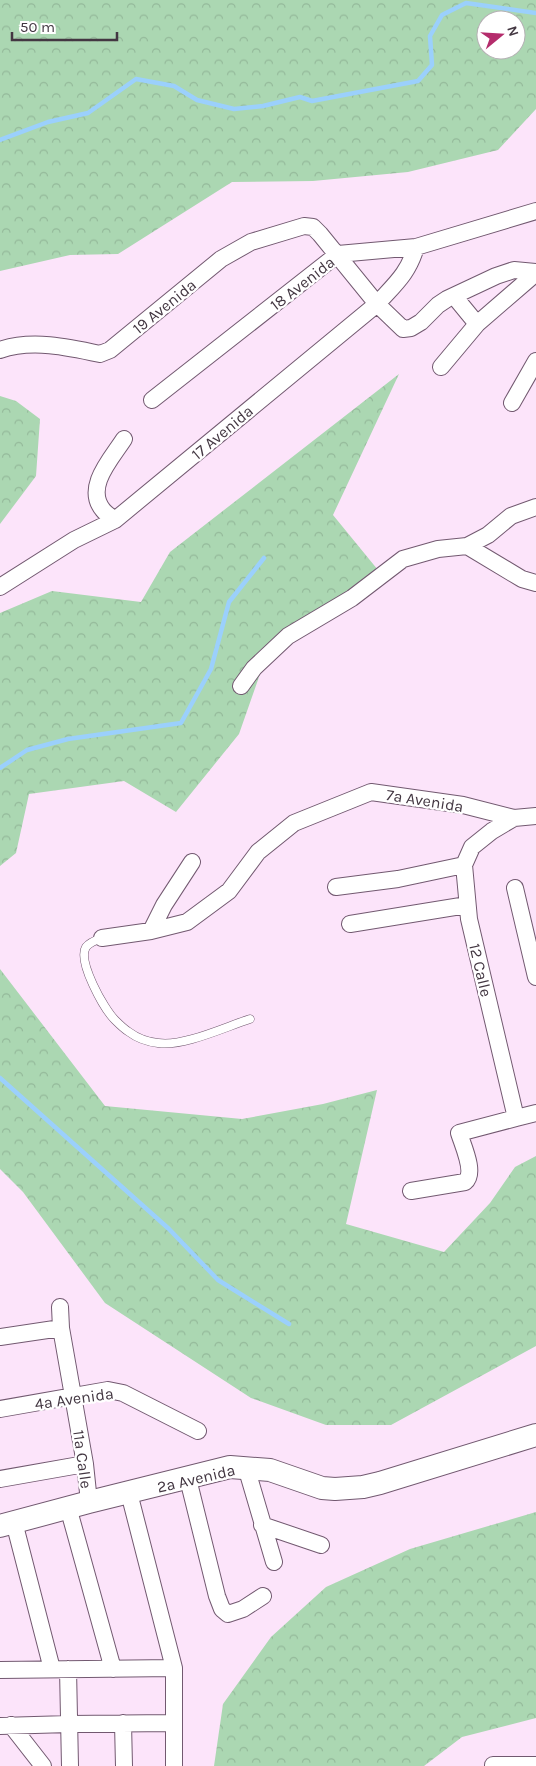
<svg xmlns="http://www.w3.org/2000/svg" width="536" height="1766" font-family="Karla,sans-serif">
  <style>
    .forest { fill: url(#forest-crowns); fill-rule: evenodd }
    .lines { fill: none; stroke-linecap: round; stroke-linejoin: round }
    .stream { stroke: #9bd0fc; stroke-width: 4.5 }
    .lane-casing { stroke: #725970; stroke-width: 9 }
    .street-casing { stroke: #725970; stroke-width: 18 }
    .secondary-casing { stroke: #725970; stroke-width: 24 }
    .lane { stroke: #fff; stroke-width: 8 }
    .street { stroke: #fff; stroke-width: 16 }
    .secondary { stroke: #fff; stroke-width: 22 }
    .labels { text-anchor: middle; stroke-width: 4.5; stroke-linejoin: round; paint-order: stroke }
    .street-label { font-size: 16px; fill: #433742; stroke: #fff }
  </style>
  <defs>
    <pattern id="forest-crowns" width="20" height="18" patternUnits="userSpaceOnUse" patternTransform="scale(1.25)"><rect width="20" height="18" fill="#abd7b2"/><path d="M2 6a3 3 0 1 1 6 0M12 15a3 3 0 1 1 6 0" fill="none" stroke="#94b99a"/></pattern>
  </defs>
  <rect width="100%" height="100%" fill="#fce4fa"/>
  <!-- forest -->
  <path class="forest" d="M0,0H536V109L498,150L408,172L313,181L232,182L118,254L70,255L0,271ZM486,20H516V50H486Z
    M399,374L333,515L378,570L267,654L239,734L176,812L124,781L29,794L16,853L0,866V613L52,591L141,602L170,552Z
    M0,396L16,401L40,419L36,476L0,524Z
    M0,969L105,1106L242,1119L323,1104L377,1090L346,1224L444,1252L490,1203L515,1167L536,1156V1346L391,1425H326L251,1398L105,1303L23,1192L0,1169Z
    M536,1512V1718L462,1737L424,1766H214L223,1704L271,1637L326,1587L410,1549Z"/>
  <g class="lines">
    <!-- stream -->
    <path class="stream" d="M0,140L48,122L88,113L136,79L174,86L197,100L234,109L263,106L300,97L312,101L418,81L432,65L430,36L442,15L466,3L536,13
      M0,768L27,750L68,739L181,723L211,669L229,602L264,558
      M0,1078L169,1229L218,1280L289,1324"/>
    <!-- lane casing -->
    <g class="lane-casing">
      <path id="lane" d="M102,938C96,940 90,942 86,947C77,961 104,1009 115,1020C119,1024 124,1029 129,1032C137,1038 149,1042 158,1043C183,1047 225,1027 250,1019"/>
    </g>
    <!-- street casing -->
    <g class="street-casing">
      <path id="street" d="M454,296L477,324
        M0,350C31,339 68,347 100,354L110,350L221,259L251,242L304,226L313,227L320,234L377,304L403,329L411,328L421,322L438,305L447,299L496,276L514,270L536,272
        M441,367L477,324L536,273
        M152,400L338,254L416,247L536,211
        M512,403L536,361
        M115,520C111,517 106,514 103,510C84,487 112,458 124,439
        M467,546L522,579L536,583
        M0,587L74,540L115,520L377,304C395,284 408,274 416,247
        M241,686L254,668L288,636L352,598L403,559L438,549L467,546L488,535L511,516L536,507
        M336,887L398,879L464,865
        M515,888L536,977
        M350,924L467,905
        M151,931L164,905L192,862
        M102,938L151,931L187,922L229,891L258,852L294,823L371,792L463,805L514,818L536,816
        M516,1118L536,1113
        M411,1191L465,1182C476,1173 463,1146 459,1133L516,1118L469,919L464,865L472,847L492,831L514,818
        M60,1307L61,1328L85,1464L89,1502
        M0,1337L61,1328
        M0,1409L108,1390L123,1393L198,1431
        M246,1467L274,1562
        M0,1479L85,1464
        M188,1479L217,1596L222,1609L228,1614L243,1609L263,1596
        M129,1493L174,1668V1766
        M68,1507L113,1669
        M14,1522L52,1669
        M262,1525L321,1545
        M68,1669L70,1766
        M0,1670L174,1668
        M123,1723L124,1766
        M11,1725L43,1766
        M0,1726L69,1724L173,1723
        M493,1765H536"/>
    </g>
    <!-- secondary casing -->
    <g class="secondary-casing">
      <path id="secondary" d="M0,1526L89,1502L230,1467L270,1470L322,1488L335,1489L363,1487L380,1483L536,1435"/>
    </g>
    <!-- lane -->
    <use href="#lane" class="lane"/>
    <!-- street -->
    <use href="#street" class="street"/>
    <!-- secondary -->
    <use href="#secondary" class="secondary"/>
  </g>
  <g class="labels">
    <!-- street labels -->
    <g class="street-label">
      <text transform="translate(302 283) rotate(-38)" y="6">18 Avenida</text>
      <text transform="translate(164 306) rotate(-39)" y="6">19 Avenida</text>
      <text transform="translate(222 432) rotate(-40)" y="6">17 Avenida</text>
      <text transform="translate(425 800) rotate(9)" y="6">7a Avenida</text>
      <text transform="translate(481 970) rotate(77)" y="6">12 Calle</text>
      <text transform="translate(74 1398) rotate(-8)" y="6">4a Avenida</text>
      <text transform="translate(83 1459) rotate(82)" y="6">11a Calle</text>
      <text transform="translate(196 1478) rotate(-13)" y="6">2a Avenida</text>
    </g>
  </g>
  <!-- north arrow -->
  <g transform="translate(501 35) rotate(72)"><circle r="24" fill="#ffffff" stroke="#b4afb3"/>
  <path d="M0-4L9 19L0 12L-9 19Z" fill="#b42c6c"/>
  <text y="-8" font-size="14" font-weight="bold" text-anchor="middle" fill="#433742">N</text>
  </g>
  <!-- scale -->
  <path d="M12 32v8h105v-8" fill="none" stroke="#433742" stroke-width="2.5"/>
  <text x="20" y="32" font-size="15" fill="#433742" stroke="#ffffff" stroke-width="4" paint-order="stroke">50 m</text>
</svg>
